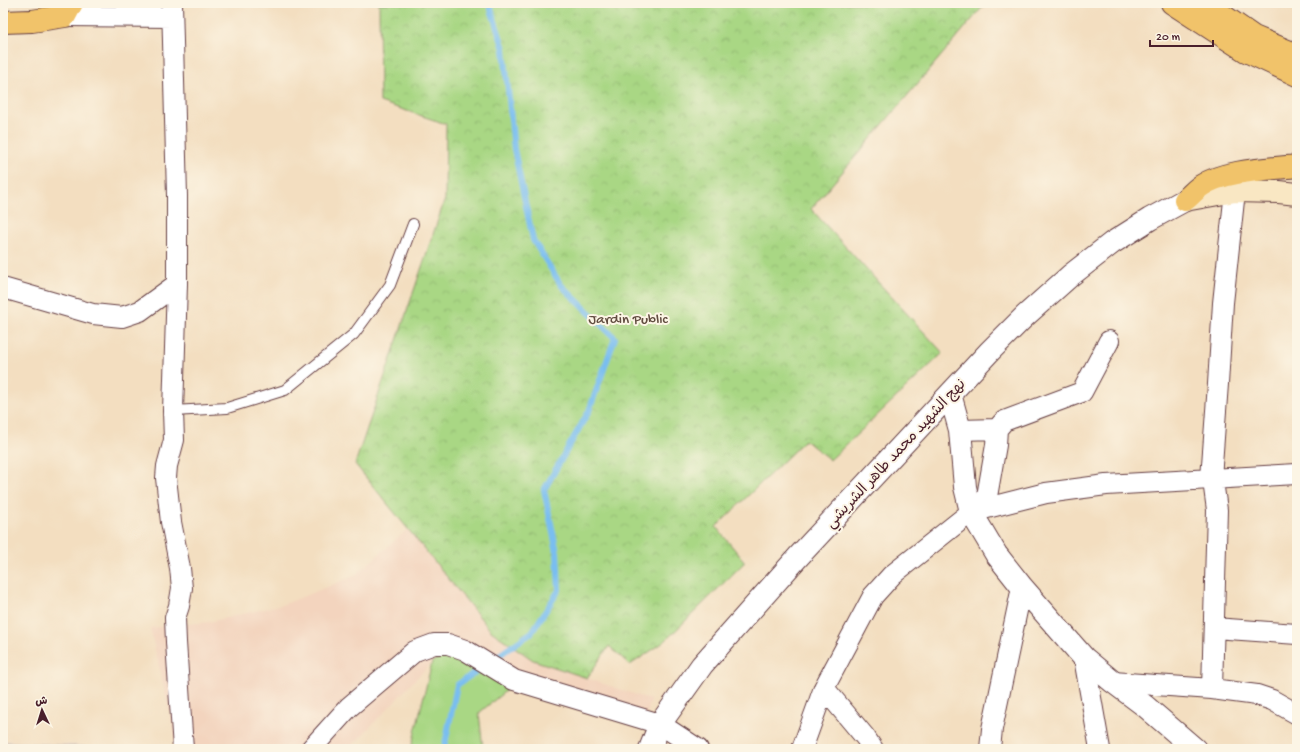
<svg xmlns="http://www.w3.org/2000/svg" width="1300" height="752" font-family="'Gochi Hand','Playpen Sans Arabic',sans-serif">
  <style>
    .built { fill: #f3d4be }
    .industrial { fill: url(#industrial-furrows) }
    .grass { fill: #a9d784; stroke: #7a7b58 }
    .park { fill: url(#park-crowns); stroke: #7a7b58 }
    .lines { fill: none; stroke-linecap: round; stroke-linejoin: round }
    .stream { stroke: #79bef0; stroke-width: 6 }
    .service-casing { stroke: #633c41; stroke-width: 12 }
    .minor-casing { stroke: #633c41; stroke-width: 22 }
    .tertiary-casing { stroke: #633c41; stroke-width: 24 }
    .secondary-casing { stroke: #633c41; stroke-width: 24 }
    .primary-casing { stroke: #633c41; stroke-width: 24 }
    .service { stroke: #fff; stroke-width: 10 }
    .minor { stroke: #fff; stroke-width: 20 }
    .tertiary { stroke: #fff; stroke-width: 22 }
    .secondary { stroke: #f9e7c3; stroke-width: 22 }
    .primary { stroke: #f1c36a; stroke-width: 22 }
    .labels { text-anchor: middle; stroke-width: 4; stroke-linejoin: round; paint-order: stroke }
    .park-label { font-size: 15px; fill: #624d41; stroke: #fcf5e5 }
    .street-label { font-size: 15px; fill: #4a1f2b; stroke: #fcf5e5 }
  </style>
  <defs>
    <pattern id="industrial-furrows" width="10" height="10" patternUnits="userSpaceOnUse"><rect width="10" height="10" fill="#cfc0ba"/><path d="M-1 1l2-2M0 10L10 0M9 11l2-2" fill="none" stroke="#b3a5a0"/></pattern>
    <pattern id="park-crowns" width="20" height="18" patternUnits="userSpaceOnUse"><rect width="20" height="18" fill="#a9d784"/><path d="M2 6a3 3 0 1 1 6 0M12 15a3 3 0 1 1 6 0" fill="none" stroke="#93b872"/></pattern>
  </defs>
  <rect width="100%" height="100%" fill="#fcf5e5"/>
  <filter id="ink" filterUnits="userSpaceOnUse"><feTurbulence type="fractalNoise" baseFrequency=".025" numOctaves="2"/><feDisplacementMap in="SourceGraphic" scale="8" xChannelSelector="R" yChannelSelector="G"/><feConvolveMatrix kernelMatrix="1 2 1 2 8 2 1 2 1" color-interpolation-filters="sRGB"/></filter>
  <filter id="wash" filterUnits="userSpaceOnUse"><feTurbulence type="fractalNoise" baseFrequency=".012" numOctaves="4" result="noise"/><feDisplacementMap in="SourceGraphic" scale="16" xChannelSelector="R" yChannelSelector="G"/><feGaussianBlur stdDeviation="0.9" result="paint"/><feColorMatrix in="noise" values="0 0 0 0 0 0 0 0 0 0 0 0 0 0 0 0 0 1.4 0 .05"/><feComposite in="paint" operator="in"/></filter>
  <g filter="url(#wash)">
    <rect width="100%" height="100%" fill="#f3dec0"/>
    <!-- built -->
    <path class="built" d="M408,529L491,631L533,660L651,700L643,728L510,687L449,654L432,662L349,749H178L150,628L209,622L285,604L354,576Z"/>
    <!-- industrial -->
    <path class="industrial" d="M3,741L116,748V749H3Z"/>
    <!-- grass -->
    <path class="grass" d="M449,654L510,687L479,713L483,749H411L432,662Z"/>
    <!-- park -->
    <path class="park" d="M379,3H986L811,209L943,353L830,460L805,440L716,527L745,562L664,642L630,665L609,646L587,678L533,660L491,631L355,464L445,199L446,124L380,102Z"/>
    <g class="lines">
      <!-- stream -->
      <path class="stream" d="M444,749L457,685L532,632L559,590L557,552L544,490L589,411L615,338L561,285L533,240L514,149L504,49L489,3"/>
    </g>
  </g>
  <g filter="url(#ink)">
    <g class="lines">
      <!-- service casing -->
      <g class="service-casing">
        <path id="service" d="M173,411L227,408L285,390L354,334L390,285L413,224"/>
      </g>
      <!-- minor casing -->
      <g class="minor-casing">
        <path id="minor" d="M172,3L177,196V284L173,411L174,440L167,466L166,478L171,522L180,568L182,588L179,606L175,618L176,642L183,749
          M65,16L172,17
          M3,288L93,314L122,317L140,311L177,284
          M960,430L997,429
          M985,508L996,445L997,429L1004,421L1082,392L1109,341
          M1214,628L1297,634
          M1084,658L1100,749
          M1113,682L1212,689L1257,695L1272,700L1297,714
          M824,688L865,737L873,749
          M1212,689L1217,510L1214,488L1211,478L1218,384L1223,303L1235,191
          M311,749L349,707L415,651L434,644H448L465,650L514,680L660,724L698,749
          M802,749L824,688L873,596L892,575L971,512L1046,493L1106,485L1297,474
          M990,749L992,729L1022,587"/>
      </g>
      <!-- tertiary casing -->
      <g class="tertiary-casing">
        <path id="tertiary" d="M950,394L960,430L965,487L971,512L996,554L1022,587L1084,658L1113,682L1145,706L1195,749
          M650,749L660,724L702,665L798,557L990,351L1025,316L1071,275L1112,243L1150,219L1185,200"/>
      </g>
      <!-- secondary casing -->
      <g class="secondary-casing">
        <path id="secondary" d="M1185,200L1235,191L1279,192L1297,194"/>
      </g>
      <!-- primary casing -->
      <g class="primary-casing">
        <path id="primary" d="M1172,3L1246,51L1297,75
          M1205,3L1254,37L1297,55
          M3,22L32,21L65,16L72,3
          M1185,200C1190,196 1195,190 1201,186C1224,170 1270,169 1297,166"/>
      </g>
      <!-- service -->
      <use href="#service" class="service"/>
      <!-- minor -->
      <use href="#minor" class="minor"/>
      <!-- tertiary -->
      <use href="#tertiary" class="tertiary"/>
      <!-- secondary -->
      <use href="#secondary" class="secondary"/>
      <!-- primary -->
      <use href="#primary" class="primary"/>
    </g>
  </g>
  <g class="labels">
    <!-- park labels -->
    <g class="park-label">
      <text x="628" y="323">Jardin Public</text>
    </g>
    <!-- street labels -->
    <g class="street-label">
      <text transform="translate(895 453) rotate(-47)" y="5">نهج الشهيد محمد طاهر الشريشي</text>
    </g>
  </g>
  <!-- margin -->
  <rect width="1300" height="752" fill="none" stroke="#fcf5e5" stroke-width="16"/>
  <!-- north arrow -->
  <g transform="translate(42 710) rotate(356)" stroke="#fcf5e5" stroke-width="3" paint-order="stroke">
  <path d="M0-3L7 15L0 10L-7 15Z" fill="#4a1f2b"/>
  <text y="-6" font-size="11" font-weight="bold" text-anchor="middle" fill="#4a1f2b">ش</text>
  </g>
  <!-- scale -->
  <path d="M1150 40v6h63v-6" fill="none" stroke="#4a1f2b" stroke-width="2"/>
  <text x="1156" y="40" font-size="12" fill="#4a1f2b" stroke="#fcf5e5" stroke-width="3" paint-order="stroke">20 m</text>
</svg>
